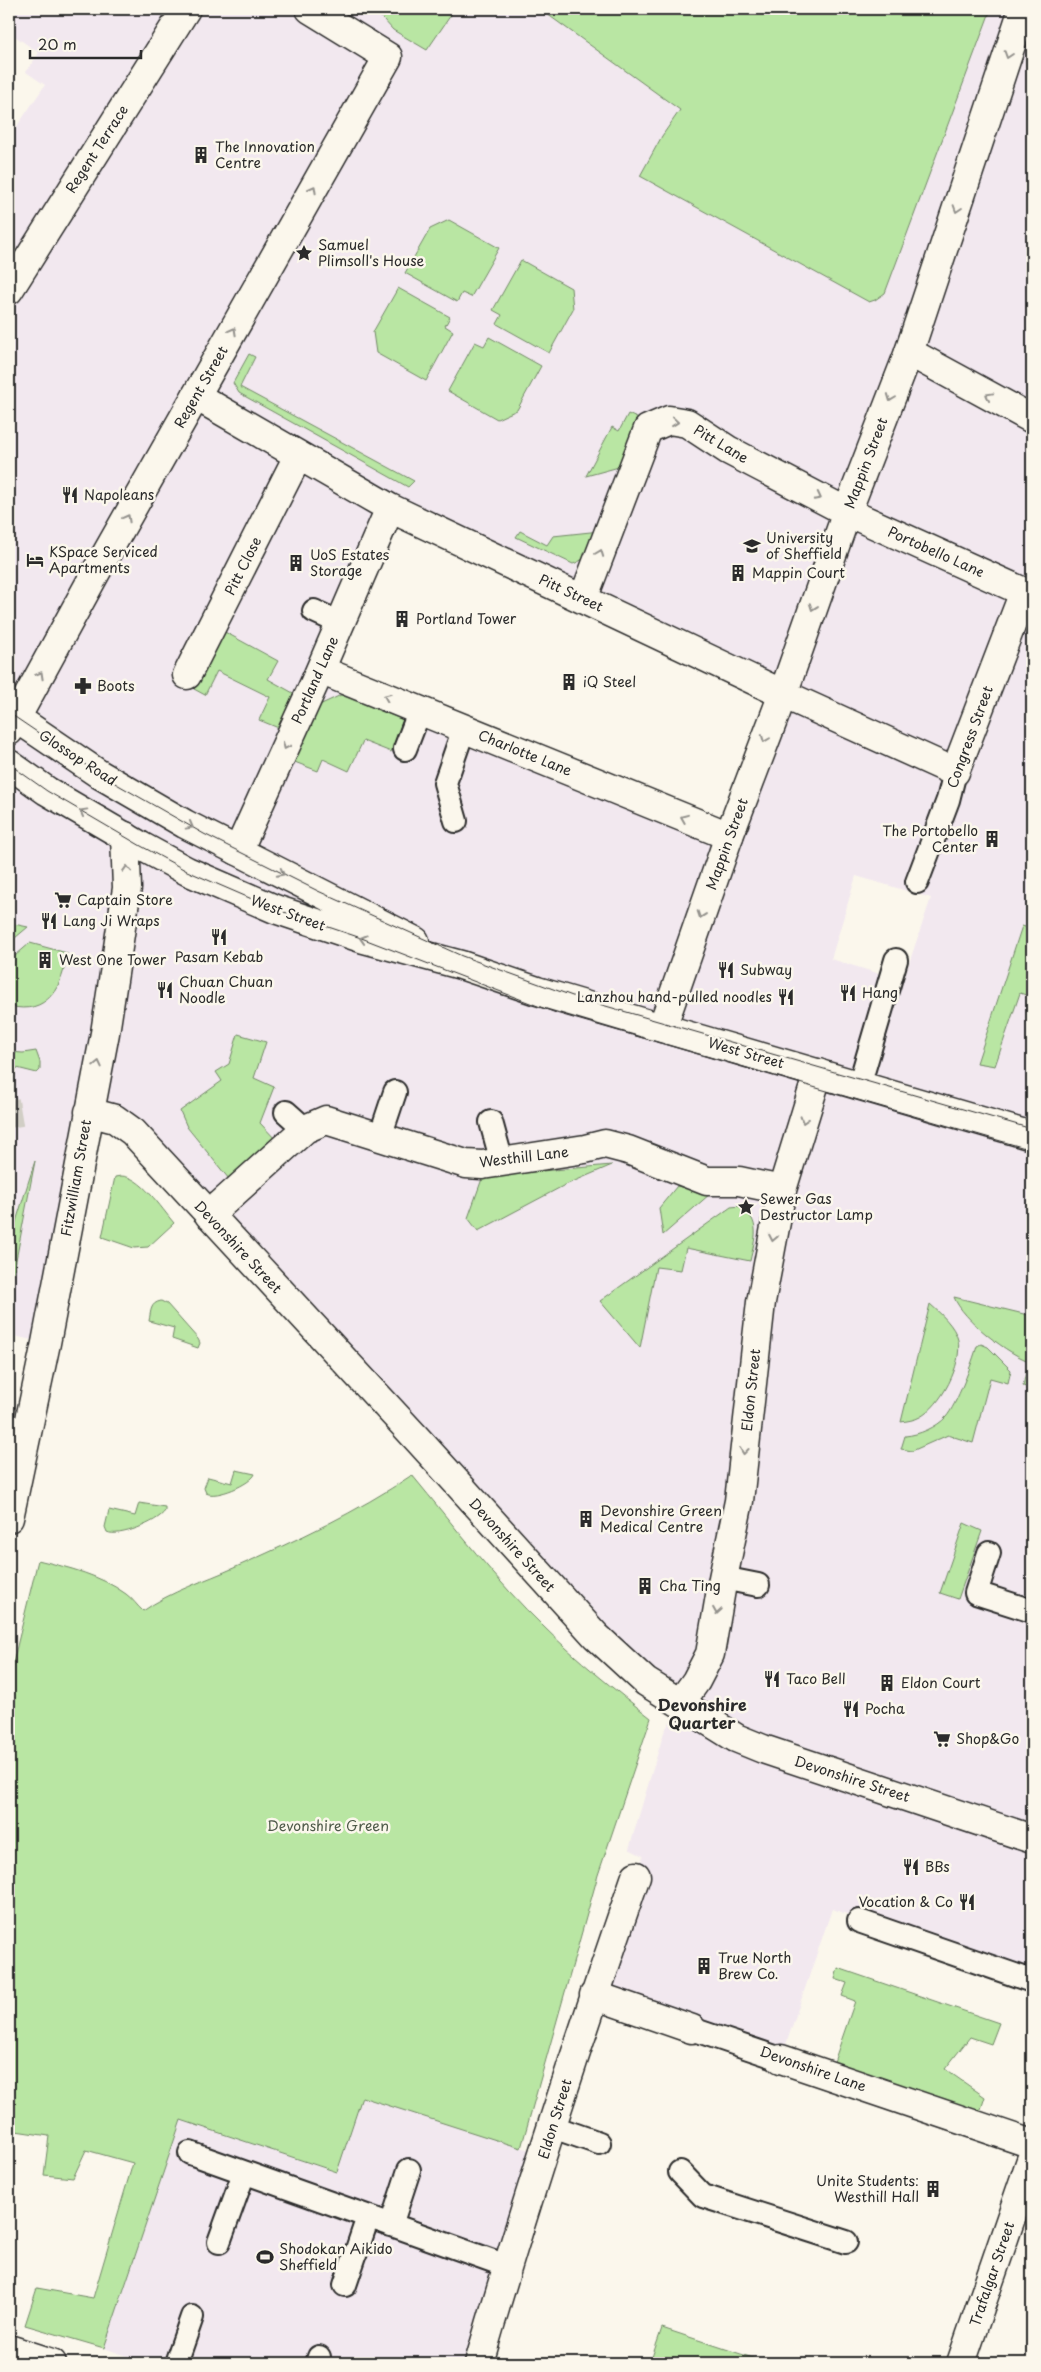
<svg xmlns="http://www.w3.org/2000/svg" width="1041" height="2372" font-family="'Playpen Sans',sans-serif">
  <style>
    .built { fill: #f2e8ef; fill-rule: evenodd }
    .green { fill: #b9e6a3; stroke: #728867 }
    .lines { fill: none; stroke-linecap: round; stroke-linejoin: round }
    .street-tunnel { stroke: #d1cec5; stroke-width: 28; stroke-dasharray: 28 14; stroke-linecap: butt }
    .lane-casing { stroke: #2b2b2b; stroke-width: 26 }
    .street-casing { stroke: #2b2b2b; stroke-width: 31 }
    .secondary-casing { stroke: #2b2b2b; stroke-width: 31 }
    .lane { stroke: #fbf7ec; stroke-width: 22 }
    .street { stroke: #fbf7ec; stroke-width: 28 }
    .secondary { stroke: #fbf7ec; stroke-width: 28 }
    .tram { stroke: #2b2b2b; stroke-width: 1 }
    .oneway { stroke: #93918c }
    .labels { text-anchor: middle; stroke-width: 5; stroke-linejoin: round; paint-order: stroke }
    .poi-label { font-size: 14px; fill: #2b2b2b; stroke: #fbf7ec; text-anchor: start }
    .street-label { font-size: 14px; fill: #2b2b2b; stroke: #fbf7ec }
    .park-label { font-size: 14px; fill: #4e5a49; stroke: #fbf7ec }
    .quarter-label { font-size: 16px; font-weight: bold; fill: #2b2b2b; stroke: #fbf7ec }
  </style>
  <rect width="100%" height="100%" fill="#fbf7ec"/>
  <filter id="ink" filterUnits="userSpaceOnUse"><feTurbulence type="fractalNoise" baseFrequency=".02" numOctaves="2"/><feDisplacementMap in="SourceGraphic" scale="10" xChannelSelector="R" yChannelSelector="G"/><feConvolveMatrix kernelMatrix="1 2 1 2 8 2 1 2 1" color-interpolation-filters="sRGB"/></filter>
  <g filter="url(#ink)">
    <!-- built -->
    <path class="built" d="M9,9H1032V1991L846,1927L850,1915L832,1909L781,2059L594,1995L643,1856L629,1849L646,1792L664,1732L681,1702L662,1690L209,1215L89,1112L46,1343L9,1335V138L45,85L26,72L39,53L9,32ZM390,508L783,694L728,836L321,670ZM856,876L931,898L903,981L831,959Z
      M362,2097L536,2152L469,2363H146L104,2348L181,2120L336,2172Z"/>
    <!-- green -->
    <path class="green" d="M374,9H455L427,50L393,30Z
      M540,9H991L885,293L875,300L869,302L640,176L662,136L680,110Z
      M449,220L499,248L471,297L462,293L457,302L405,273L430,229Z
      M521,260L571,288L573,309L549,353L497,324L502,315L493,310Z
      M398,288L450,317L445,326L453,331L426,381L376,353L373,332Z
      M489,337L541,366L517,410L497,419L448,391L475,342L484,346Z
      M249,354L255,357L240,387L414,481L408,487L239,393L233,383Z
      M628,414L639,419L619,467L586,476L612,427L619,431Z
      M520,531L547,545L553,536L600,531C593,546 589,559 573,564L516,537Z
      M223,631L278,661L268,679L295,694L281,729L259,720L270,697L217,671L205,695L194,689Z
      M341,695L403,720L391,752L363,741L349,771L323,759L318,771L292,761L315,707Z
      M9,923L28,927L9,943Z
      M1022,926L1032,929V997L1020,993L995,1066L977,1063Z
      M30,943L67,953C63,986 48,1016 9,1006V961Z
      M238,1034L266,1042L254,1078L274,1087L260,1123L278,1142L233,1184L187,1127L180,1111L222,1081L216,1072L229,1064Z
      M36,1051L40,1062V1070L37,1073L9,1066V1052L23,1053Z
      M35,1161L12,1281L9,1285V1244Z
      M612,1165L563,1186L478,1231L468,1218L483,1176Z
      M121,1176C141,1176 161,1208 174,1223L148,1247L134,1248L102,1237L115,1177Z
      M677,1186L710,1194L663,1235L659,1208Z
      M740,1206C762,1222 755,1238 750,1261L686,1248L681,1270L656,1267L640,1348L600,1301L731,1207Z
      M954,1297L1032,1316V1362C1010,1356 962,1319 954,1297Z
      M161,1301L167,1304L198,1339L200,1343L198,1348L172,1339L174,1328L149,1321C151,1311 150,1303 161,1301Z
      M930,1304C940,1313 955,1326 958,1340C963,1364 941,1406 920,1417C915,1420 907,1421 901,1422Z
      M981,1344L988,1347L1011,1370L1008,1383L990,1378L973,1443L948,1435L912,1451L901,1449L905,1436C919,1435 937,1427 946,1417C956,1406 973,1361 977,1346Z
      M1026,1372H1032V1389L1023,1386Z
      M236,1470L255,1474C251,1484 216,1499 206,1493L204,1488L208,1477L232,1483Z
      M412,1475C455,1527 496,1581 544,1627C577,1660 614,1689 651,1718L598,1875L521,2148L362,2097L337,2172L181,2120L104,2348L25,2325L37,2288L93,2298L133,2163L86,2150L73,2178L44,2175L49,2136L9,2130V1679L38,1560C70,1568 100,1575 126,1594C133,1599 137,1606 143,1611C171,1591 205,1581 236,1567C297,1540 357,1512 412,1475Z
      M139,1503L165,1507V1511C158,1522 118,1538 107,1532L105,1527L109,1510L135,1516Z
      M964,1523L982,1531L958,1599L940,1593Z
      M838,1968L999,2023L991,2044L970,2037L945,2069L985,2097L980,2112L834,2062L855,2001L842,1996L847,1983L835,1979Z
      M662,2328L768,2363H650Z"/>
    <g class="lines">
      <!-- street-tunnel -->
      <path class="street-tunnel" d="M9,1114L21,1112"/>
      <!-- lane casing -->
      <g class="lane-casing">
        <path id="lane" d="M314,611L340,623
          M405,749L420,710
          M456,821L445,783L464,728
          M917,882L948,800L955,772
          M859,1086L896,960
          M286,1112L305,1129
          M491,1122L502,1162
          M380,1137L395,1092
          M989,1553L976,1593L1032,1611
          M723,1578L758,1585
          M859,1921L1032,1981
          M692,2029L781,2059
          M553,2127L599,2143
          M190,2153L507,2266
          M680,2172L703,2196L846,2242
          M391,2225L409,2170
          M219,2242L244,2173
          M345,2285L368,2217
          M176,2363L192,2317
          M317,2363L319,2357"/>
      </g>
      <!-- street casing -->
      <g class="street-casing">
        <path id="street" d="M9,290L186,9
          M909,352L1032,419
          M196,396L390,508L783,694L955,772L1024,592L847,512L728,450L687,423L669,420L648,429L583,599
          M320,670L729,836
          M187,675L298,456
          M238,851L314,684L390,508
          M89,1112L115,1119L133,1132L420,1442L596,1636L646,1682L736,1738L763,1749L1032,1839
          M209,1215L305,1129L326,1120L466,1164L482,1165L585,1149L605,1144L628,1150L707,1181H739L782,1190
          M9,1518L46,1343L105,1033L127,888L125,836
          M681,1702L696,1681L710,1654L723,1578L739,1501L761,1302L782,1190L818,1073
          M594,1995L692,2029
          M781,2059L1032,2144
          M9,2349L52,2363
          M479,2363C526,2199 580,2037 636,1876
          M961,2363L1032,2157"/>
      </g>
      <!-- secondary casing -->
      <g class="secondary-casing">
        <path id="secondary" d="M9,713L99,774L185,824L415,941
          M9,731L96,572L388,57L310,9
          M9,764L47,791L141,846L187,871L275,909L364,939L461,965L537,991L662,1028L1032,1136
          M662,1028L729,836L783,694L847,512L909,352L1023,9"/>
      </g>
      <!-- lane -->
      <use href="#lane" class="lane"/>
      <!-- street -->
      <use href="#street" class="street"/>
      <!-- secondary -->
      <use href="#secondary" class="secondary"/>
      <!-- tram -->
      <path class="tram" d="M9,713L99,774L204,834L318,891L462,956L578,998L1032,1129
        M9,764L47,791L141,846L187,871L275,909L364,939L556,1013L1032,1150"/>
    </g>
    <!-- one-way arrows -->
    <defs><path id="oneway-chevron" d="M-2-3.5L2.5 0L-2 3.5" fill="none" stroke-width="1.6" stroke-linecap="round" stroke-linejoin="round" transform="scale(1.25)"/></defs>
    <g class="oneway">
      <use href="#oneway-chevron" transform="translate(1008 55) rotate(108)"/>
      <use href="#oneway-chevron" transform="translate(313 189) rotate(-61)"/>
      <use href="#oneway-chevron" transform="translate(957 209) rotate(108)"/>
      <use href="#oneway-chevron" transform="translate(233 331) rotate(-61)"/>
      <use href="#oneway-chevron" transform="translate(989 396) rotate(-151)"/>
      <use href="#oneway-chevron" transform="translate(891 398) rotate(111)"/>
      <use href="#oneway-chevron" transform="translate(675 422) rotate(6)"/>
      <use href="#oneway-chevron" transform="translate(818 497) rotate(27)"/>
      <use href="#oneway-chevron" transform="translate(127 518) rotate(-61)"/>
      <use href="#oneway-chevron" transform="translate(600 553) rotate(-69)"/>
      <use href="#oneway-chevron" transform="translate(813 607) rotate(110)"/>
      <use href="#oneway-chevron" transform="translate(40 675) rotate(-61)"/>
      <use href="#oneway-chevron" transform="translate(387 697) rotate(-158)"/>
      <use href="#oneway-chevron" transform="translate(765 739) rotate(111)"/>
      <use href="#oneway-chevron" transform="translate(286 746) rotate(115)"/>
      <use href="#oneway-chevron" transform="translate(83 812) rotate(-151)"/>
      <use href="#oneway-chevron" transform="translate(684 818) rotate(-158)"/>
      <use href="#oneway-chevron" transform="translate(190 826) rotate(29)"/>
      <use href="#oneway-chevron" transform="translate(127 869) rotate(-92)"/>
      <use href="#oneway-chevron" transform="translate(281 873) rotate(27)"/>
      <use href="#oneway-chevron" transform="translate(701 915) rotate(109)"/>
      <use href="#oneway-chevron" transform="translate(363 939) rotate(-163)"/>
      <use href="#oneway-chevron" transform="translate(98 1064) rotate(-77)"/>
      <use href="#oneway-chevron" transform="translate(804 1120) rotate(107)"/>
      <use href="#oneway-chevron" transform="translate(773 1238) rotate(101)"/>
      <use href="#oneway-chevron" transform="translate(744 1451) rotate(96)"/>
      <use href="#oneway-chevron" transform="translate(717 1611) rotate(99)"/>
    </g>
  </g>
  <!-- icons -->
  <defs>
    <g id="building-bare" transform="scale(1.35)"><path d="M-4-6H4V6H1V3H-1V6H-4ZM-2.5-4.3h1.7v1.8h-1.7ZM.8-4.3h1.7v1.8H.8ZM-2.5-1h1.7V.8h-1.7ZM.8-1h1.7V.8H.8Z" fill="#2b2b2b" stroke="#fbf7ec" stroke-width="2.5" paint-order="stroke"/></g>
    <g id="sight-bare" transform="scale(1.35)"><path d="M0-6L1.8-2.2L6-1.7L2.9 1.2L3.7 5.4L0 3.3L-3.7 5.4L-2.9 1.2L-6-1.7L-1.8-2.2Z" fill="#2b2b2b" stroke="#fbf7ec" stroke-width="2.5" paint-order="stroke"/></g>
    <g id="restaurant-bare" transform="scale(1.35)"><path d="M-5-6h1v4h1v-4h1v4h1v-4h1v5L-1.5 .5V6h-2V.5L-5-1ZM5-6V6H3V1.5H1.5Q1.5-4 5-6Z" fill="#2b2b2b" stroke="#fbf7ec" stroke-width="2.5" paint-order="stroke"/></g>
    <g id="university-bare" transform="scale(1.35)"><path d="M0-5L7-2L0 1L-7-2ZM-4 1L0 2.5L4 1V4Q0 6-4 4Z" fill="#2b2b2b" stroke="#fbf7ec" stroke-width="2.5" paint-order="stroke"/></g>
    <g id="hotel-bare" transform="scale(1.35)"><path d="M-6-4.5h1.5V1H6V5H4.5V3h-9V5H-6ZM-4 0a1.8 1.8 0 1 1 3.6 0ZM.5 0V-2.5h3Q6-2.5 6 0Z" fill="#2b2b2b" stroke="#fbf7ec" stroke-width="2.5" paint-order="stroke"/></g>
    <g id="pharmacy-bare" transform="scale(1.35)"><path d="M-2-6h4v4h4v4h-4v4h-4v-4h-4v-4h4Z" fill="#2b2b2b" stroke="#fbf7ec" stroke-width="2.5" paint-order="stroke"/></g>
    <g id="supermarket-bare" transform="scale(1.35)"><path d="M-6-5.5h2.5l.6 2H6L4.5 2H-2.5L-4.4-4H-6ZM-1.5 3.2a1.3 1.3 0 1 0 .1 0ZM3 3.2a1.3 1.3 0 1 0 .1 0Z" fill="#2b2b2b" stroke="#fbf7ec" stroke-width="2.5" paint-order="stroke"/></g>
    <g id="stadium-bare" transform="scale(1.35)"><path d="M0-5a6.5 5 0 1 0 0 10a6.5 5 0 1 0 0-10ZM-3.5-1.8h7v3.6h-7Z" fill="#2b2b2b" stroke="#fbf7ec" stroke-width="2.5" paint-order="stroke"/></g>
  </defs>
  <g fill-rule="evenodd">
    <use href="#building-bare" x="201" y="155"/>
    <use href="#sight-bare" x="304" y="253"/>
    <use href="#restaurant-bare" x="70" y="495"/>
    <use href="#university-bare" x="752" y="546"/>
    <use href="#hotel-bare" x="35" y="560"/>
    <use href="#building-bare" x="296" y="563"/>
    <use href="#building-bare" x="738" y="573"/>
    <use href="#building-bare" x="402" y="619"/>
    <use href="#building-bare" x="569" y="682"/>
    <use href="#pharmacy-bare" x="83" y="686"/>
    <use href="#building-bare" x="992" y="839"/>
    <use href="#supermarket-bare" x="63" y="900"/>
    <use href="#restaurant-bare" x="49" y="921"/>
    <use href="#restaurant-bare" x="219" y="937"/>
    <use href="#building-bare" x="45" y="960"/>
    <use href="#restaurant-bare" x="726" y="970"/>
    <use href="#restaurant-bare" x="165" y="990"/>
    <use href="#restaurant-bare" x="848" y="993"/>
    <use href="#restaurant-bare" x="786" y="997"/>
    <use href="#sight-bare" x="746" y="1207"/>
    <use href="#building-bare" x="586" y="1519"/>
    <use href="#building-bare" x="645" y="1586"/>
    <use href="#restaurant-bare" x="772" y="1679"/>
    <use href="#building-bare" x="887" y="1683"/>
    <use href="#restaurant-bare" x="851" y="1709"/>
    <use href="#supermarket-bare" x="942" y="1739"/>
    <use href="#restaurant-bare" x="911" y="1867"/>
    <use href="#restaurant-bare" x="967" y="1902"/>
    <use href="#building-bare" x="704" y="1966"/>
    <use href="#building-bare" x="933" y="2189"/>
    <use href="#stadium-bare" x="265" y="2257"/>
  </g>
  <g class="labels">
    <!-- poi labels -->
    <g class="poi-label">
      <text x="215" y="152">The Innovation<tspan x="215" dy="16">Centre</tspan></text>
      <text x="318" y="250">Samuel<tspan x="318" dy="16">Plimsoll's House</tspan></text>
      <text x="84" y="500">Napoleans</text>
      <text x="766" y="543">University<tspan x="766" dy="16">of Sheffield</tspan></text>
      <text x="49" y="557">KSpace Serviced<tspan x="49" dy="16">Apartments</tspan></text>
      <text x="310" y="560">UoS Estates<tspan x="310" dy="16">Storage</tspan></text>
      <text x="752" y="578">Mappin Court</text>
      <text x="416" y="624">Portland Tower</text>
      <text x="583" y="687">iQ Steel</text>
      <text x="97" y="691">Boots</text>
      <text x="978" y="836" text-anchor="end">The Portobello<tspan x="978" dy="16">Center</tspan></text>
      <text x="77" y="905">Captain Store</text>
      <text x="63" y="926">Lang Ji Wraps</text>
      <text x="219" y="962" text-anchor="middle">Pasam Kebab</text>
      <text x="59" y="965">West One Tower</text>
      <text x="740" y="975">Subway</text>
      <text x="179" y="987">Chuan Chuan<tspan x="179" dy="16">Noodle</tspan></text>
      <text x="862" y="998">Hang</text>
      <text x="772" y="1002" text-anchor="end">Lanzhou hand-pulled noodles</text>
      <text x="760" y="1204">Sewer Gas<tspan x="760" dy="16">Destructor Lamp</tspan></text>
      <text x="600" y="1516">Devonshire Green<tspan x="600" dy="16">Medical Centre</tspan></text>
      <text x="659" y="1591">Cha Ting</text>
      <text x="786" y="1684">Taco Bell</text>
      <text x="901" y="1688">Eldon Court</text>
      <text x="865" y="1714">Pocha</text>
      <text x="956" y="1744">Shop&amp;Go</text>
      <text x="925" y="1872">BBs</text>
      <text x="953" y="1907" text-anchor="end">Vocation &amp; Co</text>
      <text x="718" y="1963">True North<tspan x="718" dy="16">Brew Co.</tspan></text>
      <text x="919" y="2186" text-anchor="end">Unite Students:<tspan x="919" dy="16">Westhill Hall</tspan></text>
      <text x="279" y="2254">Shodokan Aikido<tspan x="279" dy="16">Sheffield</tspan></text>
    </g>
    <!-- street labels -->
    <g class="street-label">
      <text transform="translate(97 149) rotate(-57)" y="5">Regent Terrace</text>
      <text transform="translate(201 387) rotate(-60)" y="5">Regent Street</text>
      <text transform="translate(721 444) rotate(31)" y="5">Pitt Lane</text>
      <text transform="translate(866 463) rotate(-69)" y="5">Mappin Street</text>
      <text transform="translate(936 552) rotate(24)" y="5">Portobello Lane</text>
      <text transform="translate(243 566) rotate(-63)" y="5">Pitt Close</text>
      <text transform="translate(571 593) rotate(25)" y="5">Pitt Street</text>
      <text transform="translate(315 680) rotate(-66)" y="5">Portland Lane</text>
      <text transform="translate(970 737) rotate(-70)" y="5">Congress Street</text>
      <text transform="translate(525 753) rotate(22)" y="5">Charlotte Lane</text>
      <text transform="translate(78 758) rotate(33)" y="5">Glossop Road</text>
      <text transform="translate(727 844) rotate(-70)" y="5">Mappin Street</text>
      <text transform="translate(288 913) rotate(20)" y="5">West Street</text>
      <text transform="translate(746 1053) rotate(16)" y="5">West Street</text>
      <text transform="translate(524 1157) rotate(-7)" y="5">Westhill Lane</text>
      <text transform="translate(76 1178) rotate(-80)" y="5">Fitzwilliam Street</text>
      <text transform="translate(238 1247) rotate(47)" y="5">Devonshire Street</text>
      <text transform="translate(751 1390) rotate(-84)" y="5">Eldon Street</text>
      <text transform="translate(512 1545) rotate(48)" y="5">Devonshire Street</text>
      <text transform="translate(852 1779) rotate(18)" y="5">Devonshire Street</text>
      <text transform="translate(813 2069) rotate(19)" y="5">Devonshire Lane</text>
      <text transform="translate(555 2119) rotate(-73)" y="5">Eldon Street</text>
      <text transform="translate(992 2274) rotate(-71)" y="5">Trafalgar Street</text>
    </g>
    <!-- park labels -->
    <g class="park-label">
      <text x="328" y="1831">Devonshire Green</text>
    </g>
    <!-- quarter labels -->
    <g class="quarter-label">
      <text x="702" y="1711">Devonshire<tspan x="702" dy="18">Quarter</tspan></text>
    </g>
  </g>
  <!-- margin -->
  <rect width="1041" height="2372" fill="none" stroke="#fbf7ec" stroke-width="30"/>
  <rect x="15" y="15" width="1011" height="2342" fill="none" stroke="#2b2b2b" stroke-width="2" filter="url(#ink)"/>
  <!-- scale -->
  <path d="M30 50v8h111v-8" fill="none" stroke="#2b2b2b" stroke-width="2.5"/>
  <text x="38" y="50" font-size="15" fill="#2b2b2b" stroke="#fbf7ec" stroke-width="4" paint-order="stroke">20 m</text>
</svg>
